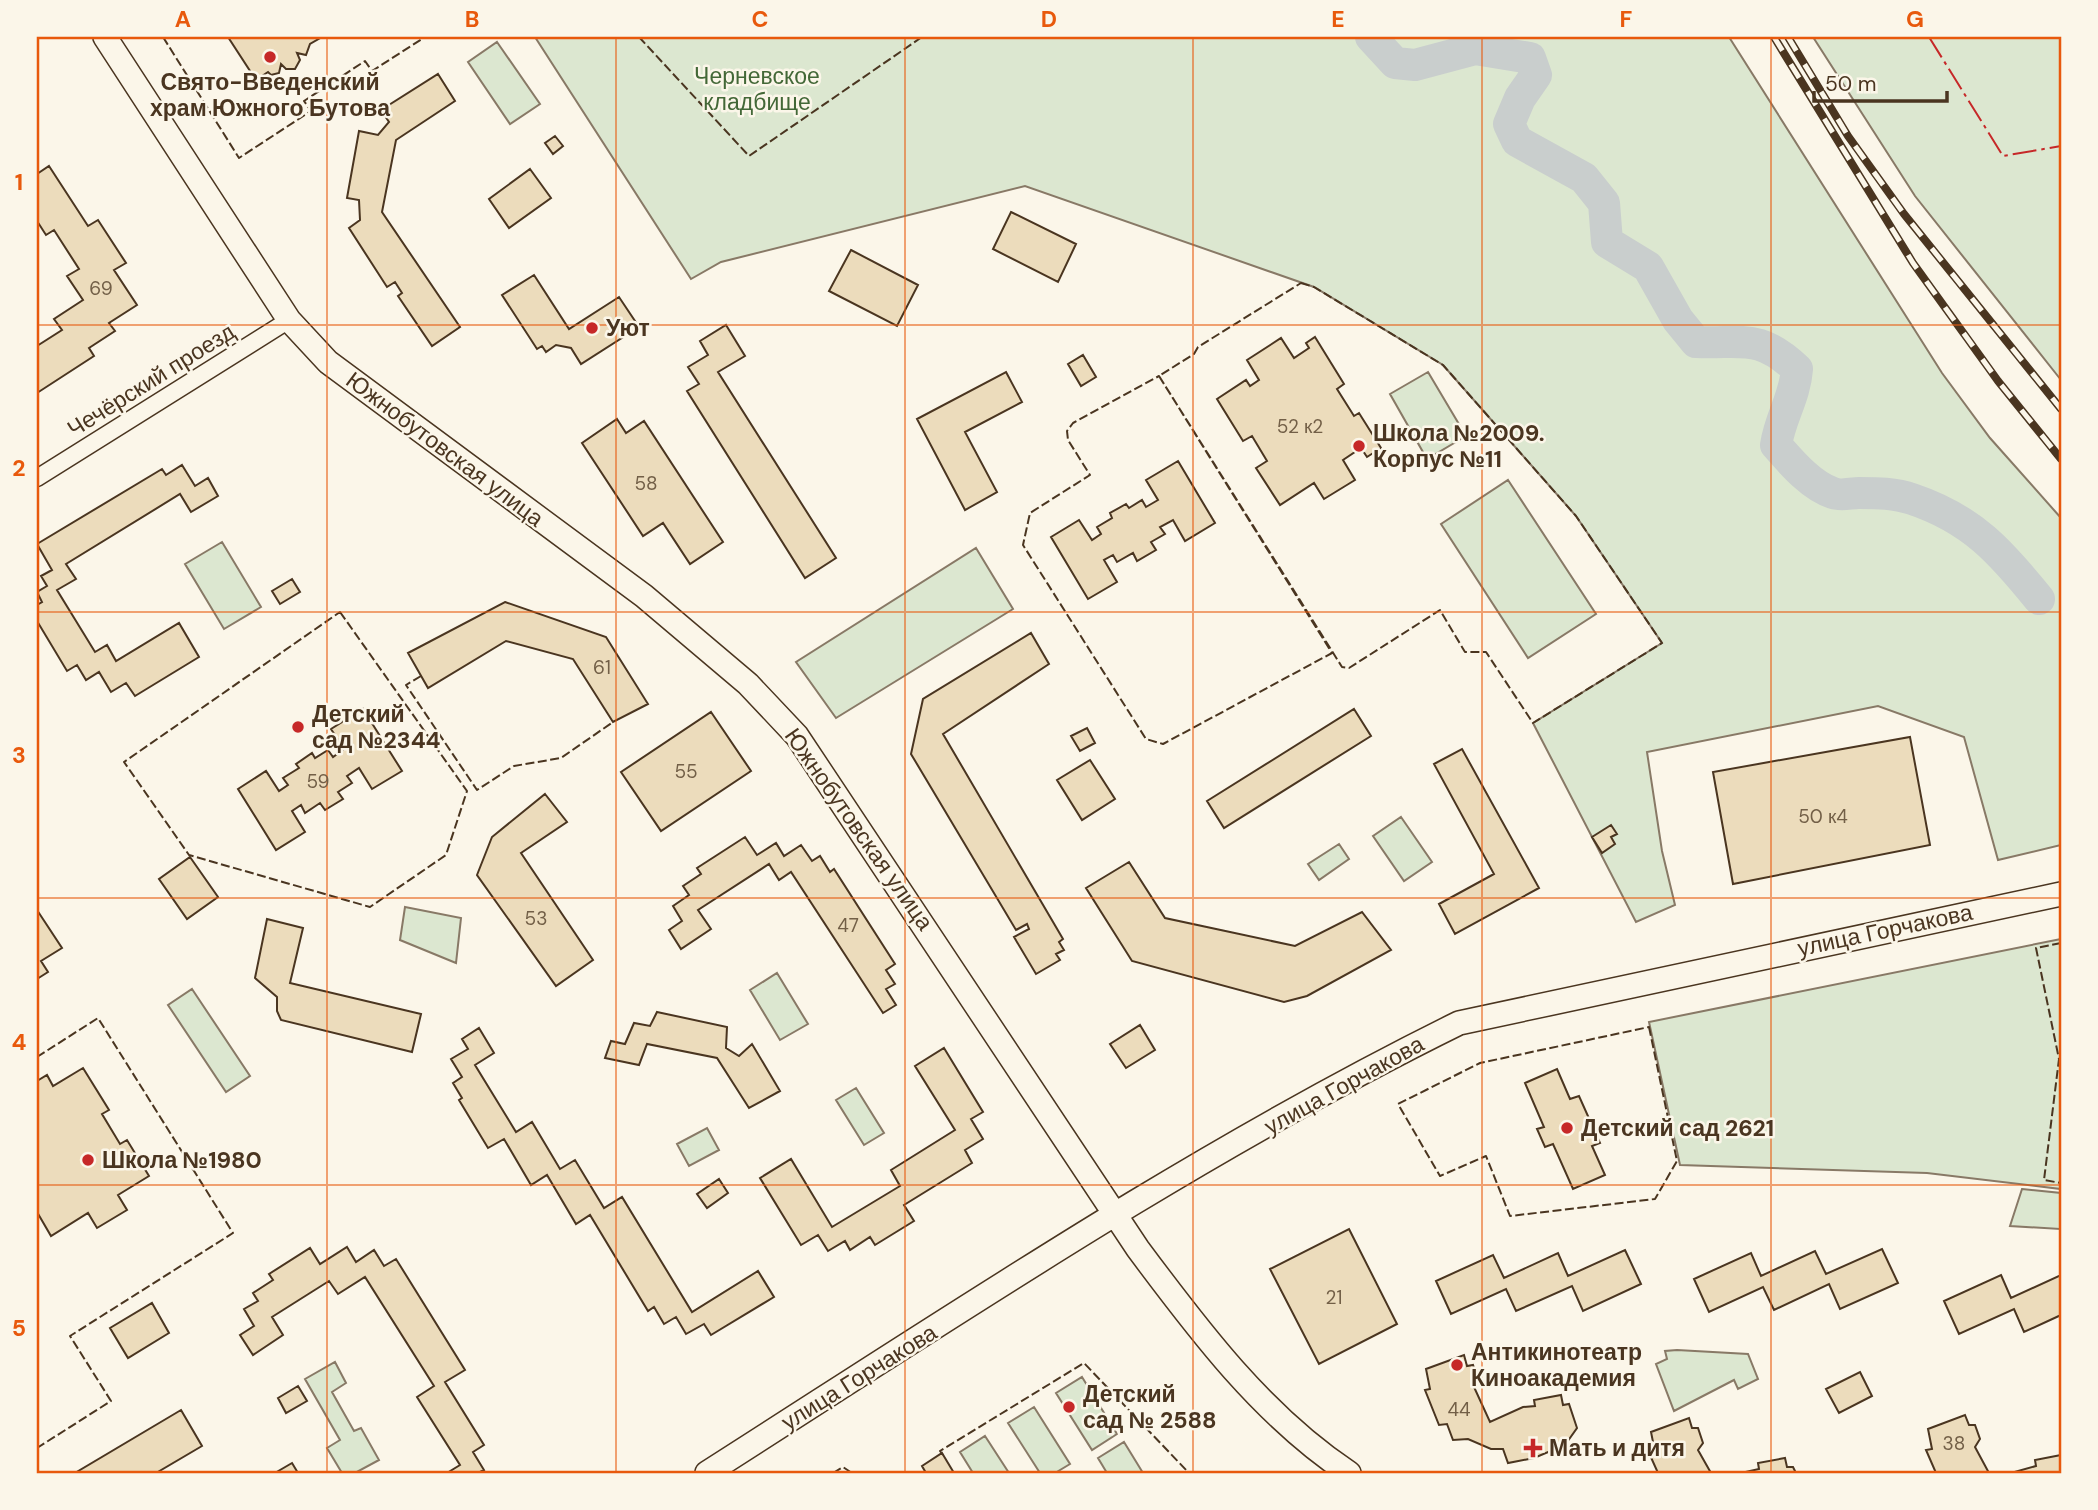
<svg xmlns="http://www.w3.org/2000/svg" width="2098" height="1510" font-family="'DM Sans',sans-serif">
  <style>
    .green { fill: #dce7d0; stroke: #887966; stroke-width: 2 }
    .water { fill: #c9cecd; stroke: #887966; stroke-width: 2 }
    .lines { fill: none; stroke-linecap: round; stroke-linejoin: round }
    .river { stroke: #c9cecd; stroke-width: 32 }
    .building { fill: #ecdcbc; stroke: #4a3520; stroke-width: 2 }
    .street-casing { stroke: #4a3520; stroke-width: 19 }
    .secondary-casing { stroke: #4a3520; stroke-width: 26 }
    .street { stroke: #fbf6e9; stroke-width: 16 }
    .secondary { stroke: #fbf6e9; stroke-width: 23 }
    .rail-casing { stroke: #4a3520; stroke-width: 8 }
    .rail { stroke: #fbf6e9; stroke-width: 5; stroke-dasharray: 16; stroke-linecap: butt }
    .fence { stroke: #4a3520; stroke-width: 2; stroke-dasharray: 9 3.5; stroke-linecap: butt }
    .power { stroke: #c62828; stroke-width: 2; stroke-dasharray: 24 5 3.5 5; stroke-linecap: butt }
    .grid { fill: none; stroke: #e8590c; stroke-width: 2; stroke-opacity: 0.55 }
    .poi-dot { fill: #c62828; stroke: #fbf6e9; stroke-width: 2.5 }
    .labels { text-anchor: middle; stroke-width: 5; stroke-linejoin: round; paint-order: stroke }
    .number-label { font-size: 19px; fill: #725f47 }
    .park-label { font-size: 23px; fill: #436837; stroke: #fbf6e9 }
    .poi-label { font-size: 23px; font-weight: bold; fill: #4a3520; stroke: #fbf6e9; text-anchor: start }
    .street-label { font-size: 23px; fill: #4a3520; stroke: #fbf6e9 }
    .neatline { fill: none; stroke: #e8590c; stroke-width: 2.5 }
    .grid-label { font-size: 23px; text-anchor: middle; font-weight: bold; fill: #e8590c }
  </style>
  <rect width="100%" height="100%" fill="#fbf6e9"/>
  <!-- green -->
  <path class="green" d="M535,37H1729L1942,373L1990,438L2061,518V845L1998,860L1964,737L1878,706L1647,752L1662,851L1675,905L1636,922L1533,723L1662,643L1576,516L1443,365L1314,287L1025,186L721,262L691,279Z
    M1813,37H2061V380L1915,196Z
    M497,42L540,104L510,124L468,62Z
    M1428,372L1466,436L1427,459L1390,394Z
    M1508,480L1596,614L1528,658L1441,524Z
    M222,542L261,607L224,629L185,564Z
    M976,548L1013,609L836,718L796,662Z
    M1401,817L1432,862L1404,881L1373,836Z
    M1339,844L1349,859L1319,880L1308,864Z
    M405,907L461,918L456,963L400,940Z
    M2061,939V1189L1927,1173L1680,1165L1649,1022Z
    M777,973L808,1024L780,1040L750,990Z
    M192,989L250,1076L226,1092L168,1005Z
    M856,1088L884,1133L864,1145L836,1100Z
    M707,1128L719,1150L689,1166L677,1144Z
    M2022,1189L2061,1193L2060,1229L2010,1226Z
    M1677,1350L1748,1354L1758,1379L1738,1389L1734,1380L1674,1411L1656,1364L1667,1359L1665,1351Z
    M335,1362L346,1383L332,1392L354,1431L361,1428L379,1460L355,1473H342L327,1448L340,1440L305,1379Z
    M1082,1377L1117,1434L1092,1450L1056,1393Z
    M1034,1407L1070,1464L1055,1473H1040L1008,1423Z
    M985,1436L1009,1473H973L960,1452Z
    M1124,1442L1143,1473H1107L1098,1458Z"/>
  <!-- water -->
  <path class="water" d="M1358,37H1377L1395,63L1390,65Z"/>
  <g class="lines">
    <!-- river -->
    <path class="river" d="M1371,37L1395,63L1415,65L1475,49L1530,58L1536,75L1520,98L1509,124L1517,141L1584,178L1604,203L1607,242L1648,267L1678,320L1696,342C1743,344 1759,333 1797,369C1795,397 1780,418 1776,445C1791,462 1811,486 1833,493C1840,496 1851,493 1859,493C1877,493 1895,493 1912,499C1972,519 2001,552 2039,599"/>
  </g>
  <!-- building -->
  <path class="building" d="M228,37H322L310,44L306,55L297,53L300,60L295,69H286L281,64L279,73L271,75L268,72L256,80Z
    M438,74L455,101L396,140L382,212L460,327L432,346L398,296L402,293L395,282L387,287L349,228L360,220L359,200L347,198L359,131L378,135L389,122L381,110Z
    M555,136L563,146L553,154L545,143Z
    M49,166L88,226L98,220L126,263L114,270L137,305L109,323L115,331L89,348L94,356L37,393V346L62,330L54,319L83,300L67,276L79,269L54,230L46,235L37,221V174Z
    M530,169L551,198L509,228L489,199Z
    M1011,212L1076,244L1058,282L993,249Z
    M851,250L918,285L897,326L829,291Z
    M534,275L569,329L619,297L639,327L581,364L571,348L556,345L546,352L542,346L537,349L502,295Z
    M726,325L745,356L718,372L836,558L805,578L687,391L699,384L688,367L708,355L700,341Z
    M1315,337L1344,384L1337,389L1354,416L1359,413L1381,448L1367,457L1361,448L1343,460L1355,480L1324,499L1314,483L1280,505L1256,468L1267,461L1252,436L1243,441L1217,399L1246,380L1250,386L1259,380L1247,360L1281,338L1294,358L1309,348L1306,343Z
    M1083,355L1096,377L1081,386L1068,364Z
    M1006,372L1022,402L965,432L997,492L965,510L917,419Z
    M617,419L626,433L644,421L723,542L690,564L663,523L643,536L582,443Z
    M1178,461L1215,523L1185,541L1173,520L1160,527L1165,534L1151,542L1156,550L1137,561L1133,553L1117,562L1113,555L1104,560L1117,582L1088,599L1051,537L1079,520L1092,540L1101,534L1097,527L1112,518L1110,513L1126,504L1129,508L1142,500L1146,507L1158,500L1146,480Z
    M182,465L195,486L208,478L218,496L191,512L180,494L66,564L76,579L57,590L95,652L107,645L116,661L179,623L199,657L135,696L126,683L111,692L99,672L86,680L77,665L67,671L37,621V605L42,602L37,592L47,586L41,576L52,570L37,544L162,469L166,475Z
    M292,579L300,592L280,604L272,591Z
    M505,602L606,637L648,704L613,722L573,659L506,641L428,688L408,653Z
    M1031,633L1049,664L943,734L1063,939L1059,942L1064,950L1056,954L1060,960L1036,974L1014,937L1029,929L1027,924L1016,930L911,754L923,699Z
    M363,709L402,771L372,789L359,768L347,776L352,783L338,792L343,799L325,810L320,803L305,813L301,805L292,811L305,832L276,850L238,789L266,771L279,791L288,785L283,778L299,768L296,764L312,753L315,758L328,750L333,757L344,749L331,729Z
    M1354,709L1371,736L1224,828L1207,801Z
    M711,712L751,771L661,831L621,772Z
    M1087,728L1095,743L1080,751L1071,736Z
    M1910,737L1930,845L1733,884L1713,772Z
    M1462,749L1539,888L1455,934L1439,904L1494,874L1434,764Z
    M1090,760L1115,799L1082,820L1057,780Z
    M545,794L567,822L521,853L593,960L556,986L477,875L492,837Z
    M1611,825L1617,834L1611,837L1615,844L1602,853L1592,837Z
    M745,837L757,855L776,843L784,856L801,845L812,861L820,856L830,872L834,869L895,964L886,970L895,984L886,989L896,1005L883,1013L791,872L779,880L769,864L698,910L711,929L681,949L669,930L682,921L673,906L689,895L683,886L701,874L697,868Z
    M190,857L218,897L187,919L159,879Z
    M1129,862L1165,918L1295,946L1362,912L1391,950L1307,996L1284,1002L1132,961L1086,888Z
    M37,910L62,948L41,961L48,972L37,979Z
    M267,919L303,928L290,983L421,1014L412,1052L281,1020L277,1011V997L255,978Z
    M657,1012L727,1027L726,1048L739,1056L752,1044L780,1091L749,1108L717,1058L647,1044L639,1065L605,1058L611,1041L625,1044L634,1023L650,1026Z
    M1140,1025L1155,1050L1126,1068L1110,1044Z
    M479,1028L494,1053L475,1065L516,1132L532,1122L560,1169L575,1160L604,1208L622,1197L692,1312L758,1271L774,1297L711,1335L704,1324L686,1334L676,1317L664,1324L654,1307L648,1311L590,1215L576,1224L547,1175L531,1185L504,1139L488,1148L459,1100L462,1098L453,1083L462,1077L451,1059L468,1049L462,1039Z
    M944,1048L983,1112L971,1119L983,1139L965,1150L972,1163L904,1205L914,1221L875,1245L870,1237L850,1250L845,1241L828,1251L818,1235L801,1245L760,1178L791,1159L832,1227L900,1186L891,1170L955,1130L915,1066Z
    M83,1068L109,1110L102,1114L120,1144L127,1140L149,1176L118,1195L127,1210L97,1228L88,1213L51,1236L37,1212V1081L47,1075L53,1086Z
    M1557,1069L1570,1099L1579,1096L1600,1143L1592,1146L1605,1175L1573,1189L1553,1144L1545,1147L1537,1129L1544,1127L1525,1083Z
    M719,1179L728,1193L707,1208L697,1194Z
    M1349,1229L1397,1324L1319,1364L1270,1269Z
    M347,1247L356,1262L374,1250L384,1266L396,1259L465,1370L445,1382L484,1445L473,1452L484,1470L478,1473H447L460,1465L417,1397L434,1386L365,1277L338,1294L329,1281L272,1317L283,1335L253,1355L240,1335L254,1326L244,1309L258,1301L253,1293L273,1280L269,1274L310,1248L320,1264Z
    M1882,1249L1898,1283L1840,1309L1829,1284L1774,1310L1763,1287L1709,1312L1694,1279L1751,1253L1761,1276L1815,1251L1826,1274Z
    M1625,1250L1641,1284L1583,1311L1572,1286L1516,1311L1506,1289L1451,1314L1436,1281L1493,1255L1504,1278L1558,1253L1568,1276Z
    M2001,1275L2011,1298L2061,1275V1315L2024,1332L2014,1309L1959,1334L1944,1301Z
    M152,1303L169,1333L128,1358L110,1328Z
    M1464,1355L1467,1366L1473,1365L1478,1380L1474,1387L1490,1422L1523,1407L1535,1406L1534,1400L1561,1395L1563,1405L1569,1404L1577,1428L1565,1445L1534,1458L1508,1463L1503,1449H1491L1468,1439L1453,1440L1447,1424L1439,1425L1425,1390L1430,1389L1426,1369Z
    M1860,1372L1872,1396L1839,1413L1826,1389Z
    M298,1386L307,1401L286,1413L278,1398Z
    M181,1410L202,1446L156,1473H75Z
    M1965,1415L1969,1425H1975L1980,1439L1975,1447L1989,1473H1936L1926,1450L1932,1449L1928,1429Z
    M1689,1418L1692,1428H1698L1703,1443L1698,1450L1711,1473H1658L1649,1453L1655,1452L1651,1432Z
    M942,1453L954,1473H926L922,1466Z
    M2061,1455V1473H2011L2036,1466L2035,1460Z
    M1785,1458L1787,1467H1793L1796,1473H1741L1759,1469L1758,1463Z
    M292,1463L298,1473H275Z"/>
  <g class="lines">
    <!-- street casing -->
    <g class="street-casing">
      <path id="street" d="M37,478L289,320"/>
    </g>
    <!-- secondary casing -->
    <g class="secondary-casing">
      <path id="secondary" d="M105,37L289,320L328,362L644,596L748,684L797,736L1138,1249C1199,1331 1263,1416 1349,1473
        M707,1473C953,1316 1197,1152 1459,1023L2061,894"/>
    </g>
    <!-- street -->
    <use href="#street" class="street"/>
    <!-- secondary -->
    <use href="#secondary" class="secondary"/>
    <!-- rail casing -->
    <g class="rail-casing">
      <path id="rail" d="M1774,37L1913,263L1998,381L2061,459
        M1788,37L1848,136L1904,214L2061,409"/>
    </g>
    <!-- rail -->
    <use href="#rail" class="rail"/>
    <!-- fence -->
    <path class="fence" d="M163,37L239,158L311,111L304,101L365,61L372,71L425,37
      M639,37L749,156L922,37
      M1301,283L1314,287L1443,365L1576,516L1662,643L1533,723L1486,652H1465L1440,610L1349,668L1342,667L1159,376L1194,354L1198,347Z
      M1159,376L1332,653L1163,744L1146,739L1023,545L1030,513L1090,475L1068,440L1067,431L1073,423Z
      M340,612L467,791L446,855L370,907L189,855L124,762Z
      M421,676L406,685L477,790L514,766L561,758L613,722
      M2061,943L2036,948L2059,1059L2044,1180L2061,1183
      M1649,1027L1677,1161L1655,1199L1510,1216L1486,1156L1440,1176L1398,1104L1480,1063Z
      M37,1057L98,1018L233,1233L70,1336L111,1401L37,1448
      M943,1455L940,1451L1084,1363L1189,1473
      M833,1473L843,1467L852,1473"/>
    <!-- power -->
    <path class="power" d="M1929,37L2003,156L2061,146"/>
  </g>
  <!-- grid -->
  <path class="grid" d="M327,37V1473M616,37V1473M905,37V1473M1193,37V1473M1482,37V1473M1771,37V1473M37,325H2061M37,612H2061M37,898H2061M37,1185H2061"/>
  <!-- markers -->
  <g class="poi-dot">
    <circle cx="270" cy="57" r="7"/>
    <circle cx="592" cy="328" r="7"/>
    <circle cx="1359" cy="446" r="7"/>
    <circle cx="298" cy="727" r="7"/>
    <circle cx="1567" cy="1128" r="7"/>
    <circle cx="88" cy="1160" r="7"/>
    <circle cx="1457" cy="1365" r="7"/>
    <circle cx="1069" cy="1407" r="7"/>
    <path d="M1529.5 1437.5h7v7h7v7h-7v7h-7v-7h-7v-7h7z"/>
  </g>
  <g class="labels">
    <!-- number labels -->
    <g class="number-label">
      <text x="101" y="295">69</text>
      <text x="1300" y="433">52 к2</text>
      <text x="646" y="490">58</text>
      <text x="602" y="674">61</text>
      <text x="686" y="778">55</text>
      <text x="318" y="788">59</text>
      <text x="1823" y="823">50 к4</text>
      <text x="536" y="925">53</text>
      <text x="848" y="932">47</text>
      <text x="1334" y="1304">21</text>
      <text x="1459" y="1416">44</text>
      <text x="1954" y="1450">38</text>
    </g>
    <!-- park labels -->
    <g class="park-label">
      <text x="757" y="84">Черневское<tspan x="757" dy="26">кладбище</tspan></text>
    </g>
    <!-- poi labels -->
    <g class="poi-label">
      <text x="270" y="90" text-anchor="middle">Свято-Введенский<tspan x="270" dy="26">храм Южного Бутова</tspan></text>
      <text x="606" y="336">Уют</text>
      <text x="1373" y="441">Школа №2009.<tspan x="1373" dy="26">Корпус №11</tspan></text>
      <text x="312" y="722">Детский<tspan x="312" dy="26">сад №2344</tspan></text>
      <text x="1581" y="1136">Детский сад 2621</text>
      <text x="102" y="1168">Школа №1980</text>
      <text x="1471" y="1360">Антикинотеатр<tspan x="1471" dy="26">Киноакадемия</tspan></text>
      <text x="1083" y="1402">Детский<tspan x="1083" dy="26">сад № 2588</tspan></text>
      <text x="1549" y="1456">Мать и дитя</text>
    </g>
    <!-- street labels -->
    <g class="street-label">
      <text transform="translate(151 380) rotate(-32)" y="8">Чечёрский проезд</text>
      <text transform="translate(445 449) rotate(37)" y="8">Южнобутовская улица</text>
      <text transform="translate(859 829) rotate(55)" y="8">Южнобутовская улица</text>
      <text transform="translate(1885 930) rotate(-12)" y="8">улица Горчакова</text>
      <text transform="translate(1344 1085) rotate(-29)" y="8">улица Горчакова</text>
      <text transform="translate(859 1377) rotate(-32)" y="8">улица Горчакова</text>
    </g>
  </g>
  <!-- border -->
  <rect width="2098" height="1510" fill="none" stroke="#fbf6e9" stroke-width="77"/>
  <!-- scale -->
  <path d="M1814 91v10h133v-10" fill="none" stroke="#4a3520" stroke-width="3.5"/>
  <text x="1825" y="91" font-size="21" fill="#4a3520" stroke="#fbf6e9" stroke-width="5" paint-order="stroke">50 m</text>
  <rect x="38" y="38" width="2022" height="1434" class="neatline"/>
  <g class="grid-label">
    <text x="183" y="27">A</text>
    <text x="472" y="27">B</text>
    <text x="760" y="27">C</text>
    <text x="1049" y="27">D</text>
    <text x="1338" y="27">E</text>
    <text x="1626" y="27">F</text>
    <text x="1915" y="27">G</text>
    <text x="19" y="190">1</text>
    <text x="19" y="476">2</text>
    <text x="19" y="763">3</text>
    <text x="19" y="1050">4</text>
    <text x="19" y="1336">5</text>
  </g>
</svg>
